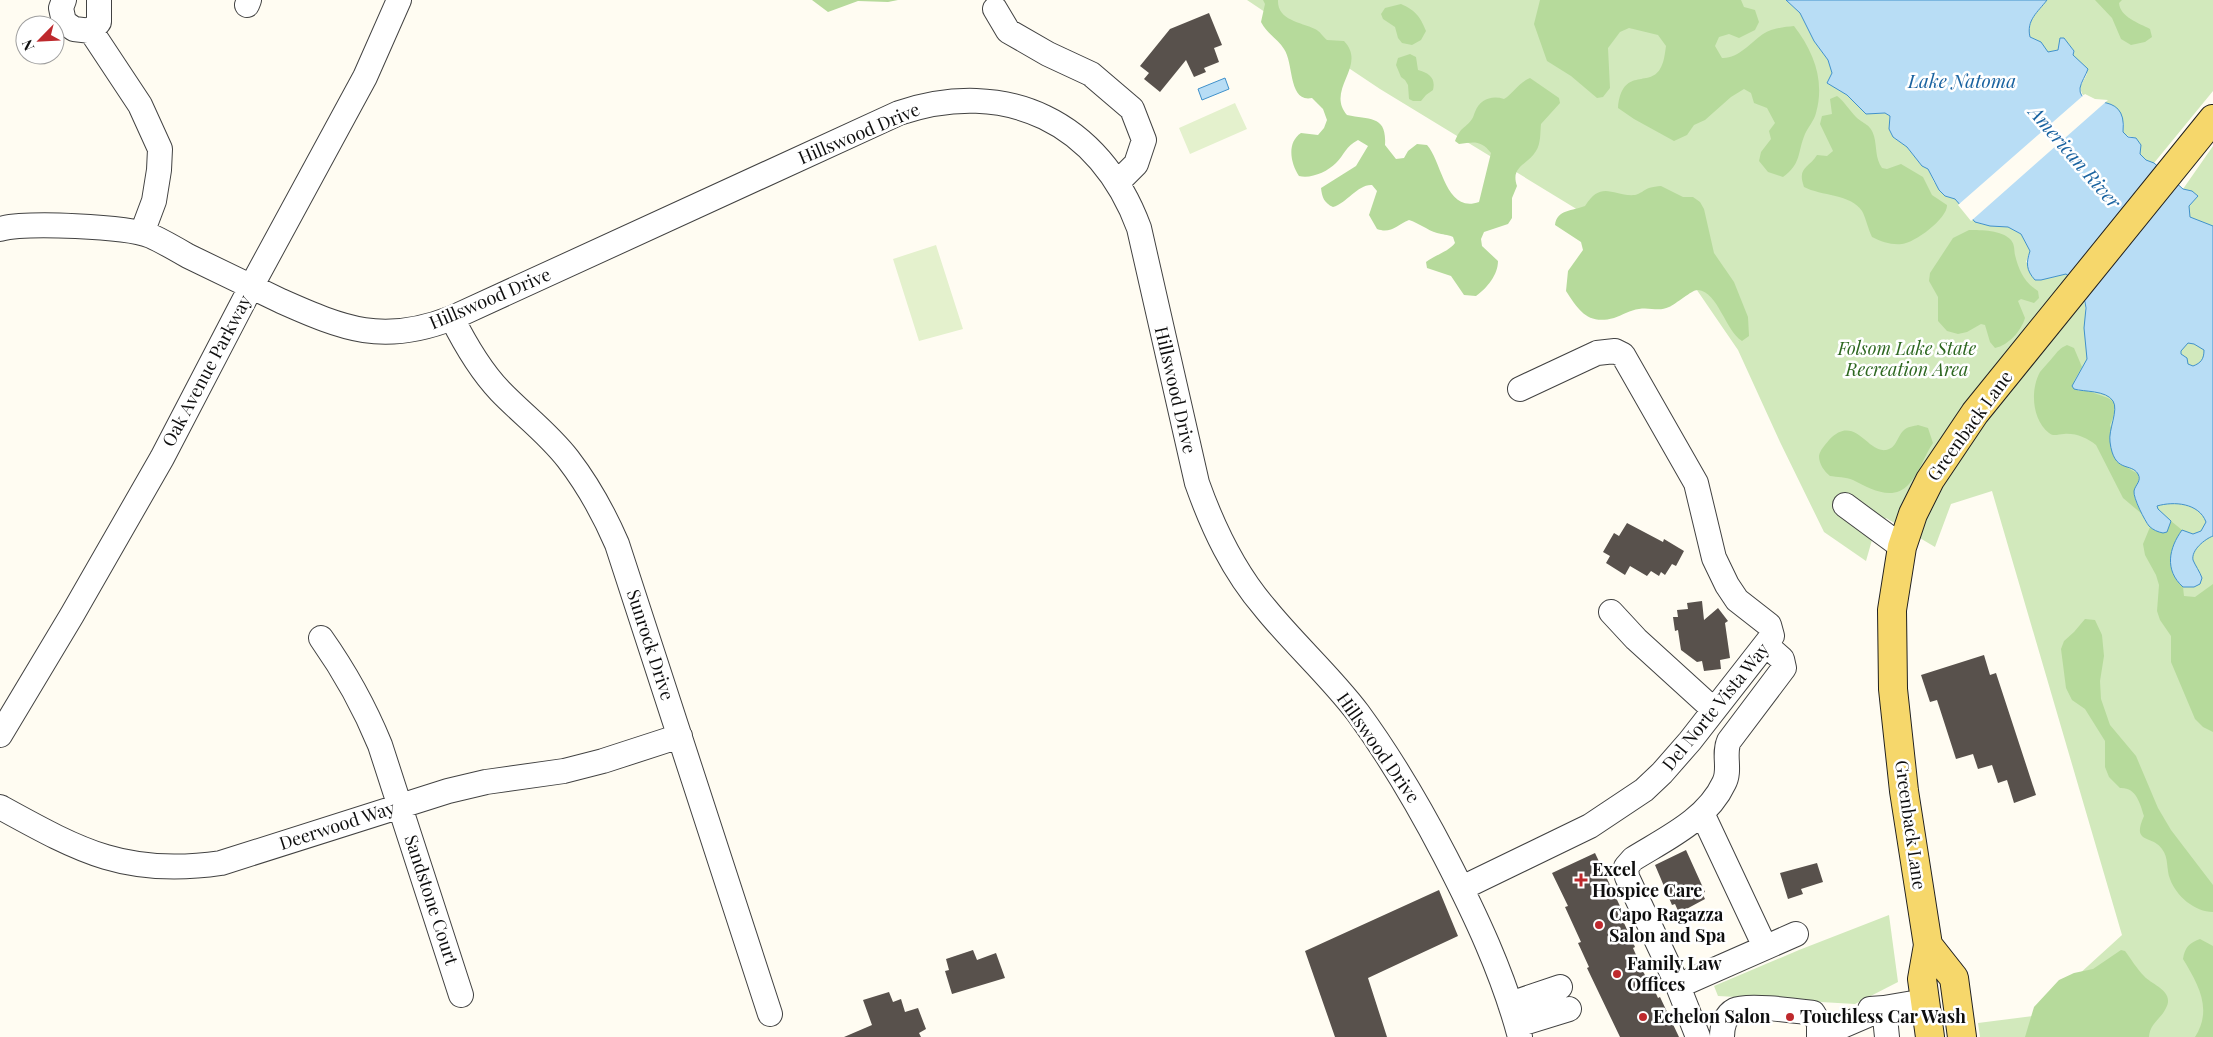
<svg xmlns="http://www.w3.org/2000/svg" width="2213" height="1037" font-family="'Playfair Display',serif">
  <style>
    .green { fill: #d2e9bc }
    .forest { fill: #b6da9b }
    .pitch { fill: #e4f1cd }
    .water { fill: #b8ddf5; stroke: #4091cb; fill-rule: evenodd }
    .pier { fill: #fffcf2 }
    .building { fill: #58514c }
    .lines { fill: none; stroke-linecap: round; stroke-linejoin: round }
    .minor-casing { stroke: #424242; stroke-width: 26 }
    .major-casing { stroke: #202020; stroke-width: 30 }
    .minor { stroke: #fff; stroke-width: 24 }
    .major { stroke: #f6d76b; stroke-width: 28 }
    .poi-dot { fill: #be292d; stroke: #fff; stroke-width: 2 }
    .labels { text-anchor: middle; stroke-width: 5; stroke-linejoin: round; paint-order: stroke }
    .street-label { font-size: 18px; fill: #0f0f0f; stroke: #fff }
    .park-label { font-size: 18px; font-style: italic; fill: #2d6720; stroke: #fff }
    .poi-label { font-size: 18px; font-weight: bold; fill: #0f0f0f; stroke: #fff; text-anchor: start }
    .water-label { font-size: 19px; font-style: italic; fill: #1a63a0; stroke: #fff }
  </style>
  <rect width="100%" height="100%" fill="#fffcf2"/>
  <!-- green -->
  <path class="green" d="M1247,0H1786L1800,13L1814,41L1828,60L1832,73L1827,83C1834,87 1842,91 1848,96C1862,108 1863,116 1885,113L1890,116L1889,129L1893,137L1907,147L1922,166L1928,169L1934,182L1945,196L1955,199L1981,224L2008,227L2021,234L2030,251L2026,262L2049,278L2066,274C2078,284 2087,298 2085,314L2183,189L2213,146V1037H1980L1978,1023L2033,1016L2122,935L1992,491L1951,504L1935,547L1886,518L1872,540L1866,561L1824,532L1780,442L1738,350L1688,277L1380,89Z
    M2047,0H2213V91L2154,163L2146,161L2140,154V148L2136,138L2125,135L2123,132L2124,123L2082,94L2080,87L2087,74L2073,55L2074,51L2064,38H2060L2058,50L2048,52L2040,42L2030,37C2026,20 2038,12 2047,0Z
    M1889,915L1898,982L1855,1004L1718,996L1714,986L1799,950Z"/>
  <!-- forest -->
  <path class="forest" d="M812,0H898L888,2L858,1L828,12Z
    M1263,0H1278C1277,20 1300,22 1315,29C1320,31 1323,37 1327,40L1344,41C1368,66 1325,89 1347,115C1370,120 1387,115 1385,145L1396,159L1404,158L1408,151L1417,144L1427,145C1442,161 1445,214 1479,202L1491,153C1481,140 1474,142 1459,144L1455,141C1461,126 1465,129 1472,119C1473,118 1474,114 1475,112C1480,99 1492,95 1504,99C1514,93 1518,83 1530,78L1559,98L1560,103L1541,124C1540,133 1541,143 1536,151C1528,165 1510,166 1517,186L1512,198V218L1508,224L1484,232L1481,239L1482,246L1498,261C1498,275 1487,288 1476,296L1464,295L1451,276L1427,268L1426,262C1435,255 1448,252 1455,243L1453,237C1447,234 1443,235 1437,233C1427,230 1419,223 1409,220C1397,225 1391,234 1377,229L1369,215L1377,191L1372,185C1358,184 1347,203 1333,207C1324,203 1322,197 1321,188L1356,166L1368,146L1358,140C1346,146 1344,155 1336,163C1327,172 1311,179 1299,176C1291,164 1286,143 1301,133L1318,135L1324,128L1327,120L1323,109L1312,98C1288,103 1294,63 1284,49C1278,39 1267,34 1261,22L1265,4Z
    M1540,0H1741L1744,7L1755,10L1759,22L1755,30L1739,38L1729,34L1719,37L1715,46L1722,58C1738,59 1750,43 1763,34C1772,28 1784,27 1794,26C1814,52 1825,81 1816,113C1814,121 1808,127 1805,134C1797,153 1802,163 1783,177L1768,172L1759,161L1761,152L1771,139L1769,131L1775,123L1767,108L1754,103L1751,93L1744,89L1731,97L1705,120L1694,125L1687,135L1674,141L1634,119L1618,108C1622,66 1649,88 1660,69C1664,63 1665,53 1666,46L1658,35L1629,28L1620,32L1608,48L1610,88L1603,97L1597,98L1571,76L1547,61L1534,24Z
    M2095,0H2122L2119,3C2120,17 2139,23 2150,29L2152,37L2145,42L2131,45L2121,39L2112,18Z
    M1401,4C1415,10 1420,16 1426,31L1421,40L1412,45L1402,43L1398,38L1395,27L1383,19L1381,14L1385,8Z
    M1410,54L1416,57L1418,70C1429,73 1436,78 1433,90L1426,95L1421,101H1413L1409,99L1408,85L1405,80L1401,77L1396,65L1398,58Z
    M1837,96C1845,102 1849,110 1856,117C1863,124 1871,124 1874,136C1877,147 1875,158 1882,168L1887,169L1901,164L1923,177L1932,195L1947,205C1948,218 1915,243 1902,244C1891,245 1882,242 1872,237C1868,229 1866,218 1862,211C1851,194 1821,196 1804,187C1797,167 1808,169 1817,155L1827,156L1833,151L1820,124L1822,116L1832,114L1830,99Z
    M1661,186L1683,197H1693L1700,202L1704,209L1714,253L1734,282L1748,317L1749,336L1742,341C1725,330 1718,292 1698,290C1693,289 1676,304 1669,307C1659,312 1650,307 1639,309C1630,310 1623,315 1614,318C1588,325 1579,311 1566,291L1568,271L1583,250L1581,242L1555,225C1557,209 1573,211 1585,206C1602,179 1613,197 1635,195C1640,194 1644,190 1649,188C1653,187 1657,186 1661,186Z
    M1969,230C1981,230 2002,230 2011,240C2015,245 2014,250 2015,255C2019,271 2024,282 2038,291L2039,298L2034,303L2021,299L2018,301L2025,318C2021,331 2009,345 1995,348L1990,342L1985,325L1981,324L1967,332L1958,334L1947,331L1938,321V297L1929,281L1930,273L1953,238Z
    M2067,345L2074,348L2082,367L2074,381L2078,391C2085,389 2088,391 2094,393C2115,400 2120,401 2110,425L2128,468L2138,474C2140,481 2137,483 2135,490C2132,497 2139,507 2142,514L2123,498L2096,445C2087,438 2076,433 2064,434C2058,434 2054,437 2049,433C2032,420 2030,390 2040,372C2044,367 2049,362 2053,357C2058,351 2060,348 2067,345Z
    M1918,425L1928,428L1933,443C1924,456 1920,472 1909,484C1893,502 1871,489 1853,480C1846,477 1837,477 1830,476C1824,471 1819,464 1819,456C1820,450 1825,445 1829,440C1855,413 1867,453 1886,450C1897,448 1897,436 1904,430C1907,427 1914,426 1918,425Z
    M2171,521L2182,530C2169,548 2165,571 2183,587L2184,596L2195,597L2213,584V732L2203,727L2195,719L2171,662V636L2160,620L2157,611L2159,585L2156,575L2145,555L2143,544L2150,527L2154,530L2167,532Z
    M2085,619L2095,620L2102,635L2104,656L2100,681L2101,699L2110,725L2136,756L2158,808L2171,830L2213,885V912C2195,912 2176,896 2170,879C2166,869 2169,858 2162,849C2152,834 2131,845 2144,816C2140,803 2136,787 2120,788L2109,777L2105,767V741L2085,709L2072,700L2066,688L2061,649L2064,641L2074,632Z
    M2200,939L2213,946V1037H2195C2213,1009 2198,984 2183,959C2185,947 2189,943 2200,939Z
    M2121,950L2125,951C2131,959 2137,969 2144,976C2152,985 2175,991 2166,1008C2161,1019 2150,1023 2149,1037H2025L2034,1007L2059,980L2074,973L2093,969Z"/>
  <!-- pitch -->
  <path class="pitch" d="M1235,103L1247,129L1190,154L1179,128Z
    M936,245L963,329L919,341L893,259Z"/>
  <!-- water -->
  <path class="water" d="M1786,0H2047C2038,12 2026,20 2030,37L2041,42L2048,52L2058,50L2060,38H2064L2074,51L2073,55L2088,69C2086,75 2081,82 2080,88C2078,113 2128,86 2123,132L2128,137L2136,138L2141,145L2140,154L2146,160L2154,163L2183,189L2192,191L2198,196L2189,206L2190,217L2213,226V536C2205,539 2191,550 2193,560C2195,565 2200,572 2202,578L2200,584L2194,587H2183C2164,570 2169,548 2182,530L2193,534L2201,531L2206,522C2199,503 2174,501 2157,506L2158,509L2171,521L2167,532L2163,533C2158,532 2153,530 2149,526C2145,521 2133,498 2134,491C2135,485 2142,481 2138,474C2131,462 2114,474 2110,442C2108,430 2119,410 2113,401C2106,390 2084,392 2074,389L2072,386L2087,359L2084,328L2086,308L2085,302L2076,282L2066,274L2041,280H2035C2026,270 2026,263 2030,251L2021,234L2008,227L1990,226L1975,222L1955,199L1945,196L1939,190L1928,169L1922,166L1907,147L1893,137L1889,129L1890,116L1885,113L1866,114L1847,95L1827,83L1832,73L1828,60L1814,41L1800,13ZM2188,343L2194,344L2204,350C2204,359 2201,363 2193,366L2188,364L2187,358L2181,354V351Z
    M1225,78L1229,89L1202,100L1198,89Z"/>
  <!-- pier -->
  <path class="pier" d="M2085,94L2095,99L2108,100L1971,221L1958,205Z"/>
  <!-- building -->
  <path class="building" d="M1209,13L1222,45L1214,48L1219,62L1204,68L1206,72L1194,77L1186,60L1160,92L1144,79L1149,73L1140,66L1170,29Z
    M1627,523L1663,542L1664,539L1684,551L1676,566L1672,564L1665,575L1661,572L1659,576L1651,571L1647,576L1630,566L1625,575L1606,563L1610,556L1603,552L1614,533L1619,536Z
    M1702,601L1704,620L1718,608L1728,621L1725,623L1730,658L1720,660L1721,669L1704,671L1702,661L1697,662L1681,650L1678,630L1675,631L1673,617H1678L1677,610L1688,609L1687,603Z
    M1984,655L1990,675L1996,673L2036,795L2014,803L2007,780L1998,783L1992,765L1978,769L1973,754L1956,759L1937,700L1930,702L1921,675Z
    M1686,850L1705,892L1702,893L1705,899L1679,913L1675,904L1672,905L1655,865Z
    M1595,853L1627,921L1624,923L1635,947L1633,948L1647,980L1649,979L1658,998L1660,997L1679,1037H1620L1587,968L1589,967L1578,943L1581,942L1565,907L1568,906L1552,873Z
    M1817,863L1823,882L1801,889L1803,894L1788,899L1780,873Z
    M1439,890L1458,936L1368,978L1387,1037H1335L1305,951Z
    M973,950L977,960L996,953L1005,978L952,994L945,971L949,970L946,959Z
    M889,992L893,1002L901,999L905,1012L918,1008L926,1029L919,1033L921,1037H844L872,1025L863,1000Z"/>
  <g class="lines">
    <!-- minor casing -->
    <g class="minor-casing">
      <path id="minor" d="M64,0L61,8L64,22L74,29L91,31L140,105L160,149L159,170L154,201L142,233
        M247,5L249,0
        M995,9L1008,31L1048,54L1091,74L1132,109L1144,140L1136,164L1118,182
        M91,31L99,22V0
        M0,229C26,222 126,226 151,236C164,242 176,249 188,256C219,271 250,286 281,301C344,329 383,345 452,318L899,113C1006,77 1100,122 1139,228L1197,483C1213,528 1233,571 1265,608C1295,645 1330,676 1358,713C1391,758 1419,806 1445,856C1475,914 1503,973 1520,1037
        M452,318C465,344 480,370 500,391C522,414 548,433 568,459C588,485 604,514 617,544L770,1014
        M1845,505L1902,547
        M1611,612L1636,639L1714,710
        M321,638C345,672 364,706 380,745L461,995
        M0,735L72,615L162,458L251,287L365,77L399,0
        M0,807C80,851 126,877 221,863L448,791L486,782L564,771L603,761L680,736
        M1702,813L1765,947
        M1462,888L1590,826L1644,790L1662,773L1690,741L1772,636L1769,625L1737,600L1727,585L1714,558L1696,483L1623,355L1615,351L1597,353L1520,389
        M1678,986L1627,877L1626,867L1633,859C1665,839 1707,820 1724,783C1731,770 1723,754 1729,741L1784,668L1782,659L1766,645
        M1510,1004L1560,987
        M1870,1009L1884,1008L1887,1037
        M1517,1025L1569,1009
        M1698,1037L1678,986L1796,934
        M1722,1037C1722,1027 1725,1015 1735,1010C1747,1004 1797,1011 1813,1013L1819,1023V1037
        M1820,1037L1826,1033L1884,1008L1925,1001"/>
    </g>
    <!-- major casing -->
    <g class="major-casing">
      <path id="major" d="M1928,945L1954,978L1962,1037
        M1930,1037L1922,979L1928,945L1904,791L1893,689L1892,610L1902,547L1913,514L1930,480L1975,413L2213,119"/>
    </g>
    <!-- minor -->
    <use href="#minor" class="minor"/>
    <!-- major -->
    <use href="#major" class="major"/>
  </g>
  <!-- markers -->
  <g class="poi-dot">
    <path d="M1578.5 872.5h5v5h5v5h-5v5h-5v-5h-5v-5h5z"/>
    <circle cx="1599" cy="925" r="5"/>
    <circle cx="1617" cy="974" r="5"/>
    <circle cx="1643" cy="1017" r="5"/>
    <circle cx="1790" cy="1017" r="5"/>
  </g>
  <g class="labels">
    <!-- street labels -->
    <g class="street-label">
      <text transform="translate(859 134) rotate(-23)" y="6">Hillswood Drive</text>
      <text transform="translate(490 299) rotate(-23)" y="6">Hillswood Drive</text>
      <text transform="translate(207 371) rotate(-62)" y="6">Oak Avenue Parkway</text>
      <text transform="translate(1175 390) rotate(77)" y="6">Hillswood Drive</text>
      <text transform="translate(1970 426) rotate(-54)" y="6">Greenback Lane</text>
      <text transform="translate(650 645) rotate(72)" y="6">Sunrock Drive</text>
      <text transform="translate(1716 707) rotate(-51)" y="6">Del Norte Vista Way</text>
      <text transform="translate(1378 748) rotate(55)" y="6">Hillswood Drive</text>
      <text transform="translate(1910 825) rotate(82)" y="6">Greenback Lane</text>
      <text transform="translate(337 826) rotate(-18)" y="6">Deerwood Way</text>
      <text transform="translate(431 900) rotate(72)" y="6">Sandstone Court</text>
    </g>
    <!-- park labels -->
    <g class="park-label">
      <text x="1907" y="355">Folsom Lake State<tspan x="1907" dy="21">Recreation Area</tspan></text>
    </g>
    <!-- poi labels -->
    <g class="poi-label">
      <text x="1592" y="876">Excel<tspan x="1592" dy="21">Hospice Care</tspan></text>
      <text x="1609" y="921">Capo Ragazza<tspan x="1609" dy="21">Salon and Spa</tspan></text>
      <text x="1627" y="970">Family Law<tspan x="1627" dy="21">Offices</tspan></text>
      <text x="1653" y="1023">Echelon Salon</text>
      <text x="1800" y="1023">Touchless Car Wash</text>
    </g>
    <!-- water labels -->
    <g class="water-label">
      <text x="1962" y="88">Lake Natoma</text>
      <text transform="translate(2075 157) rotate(49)" y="7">American River</text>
    </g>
  </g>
  <!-- north arrow -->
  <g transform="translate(40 40) rotate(246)"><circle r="24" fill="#ffffff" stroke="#9f9f9f"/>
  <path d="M0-4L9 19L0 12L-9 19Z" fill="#be292d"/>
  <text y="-8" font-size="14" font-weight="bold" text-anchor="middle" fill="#0f0f0f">N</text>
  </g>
</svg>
